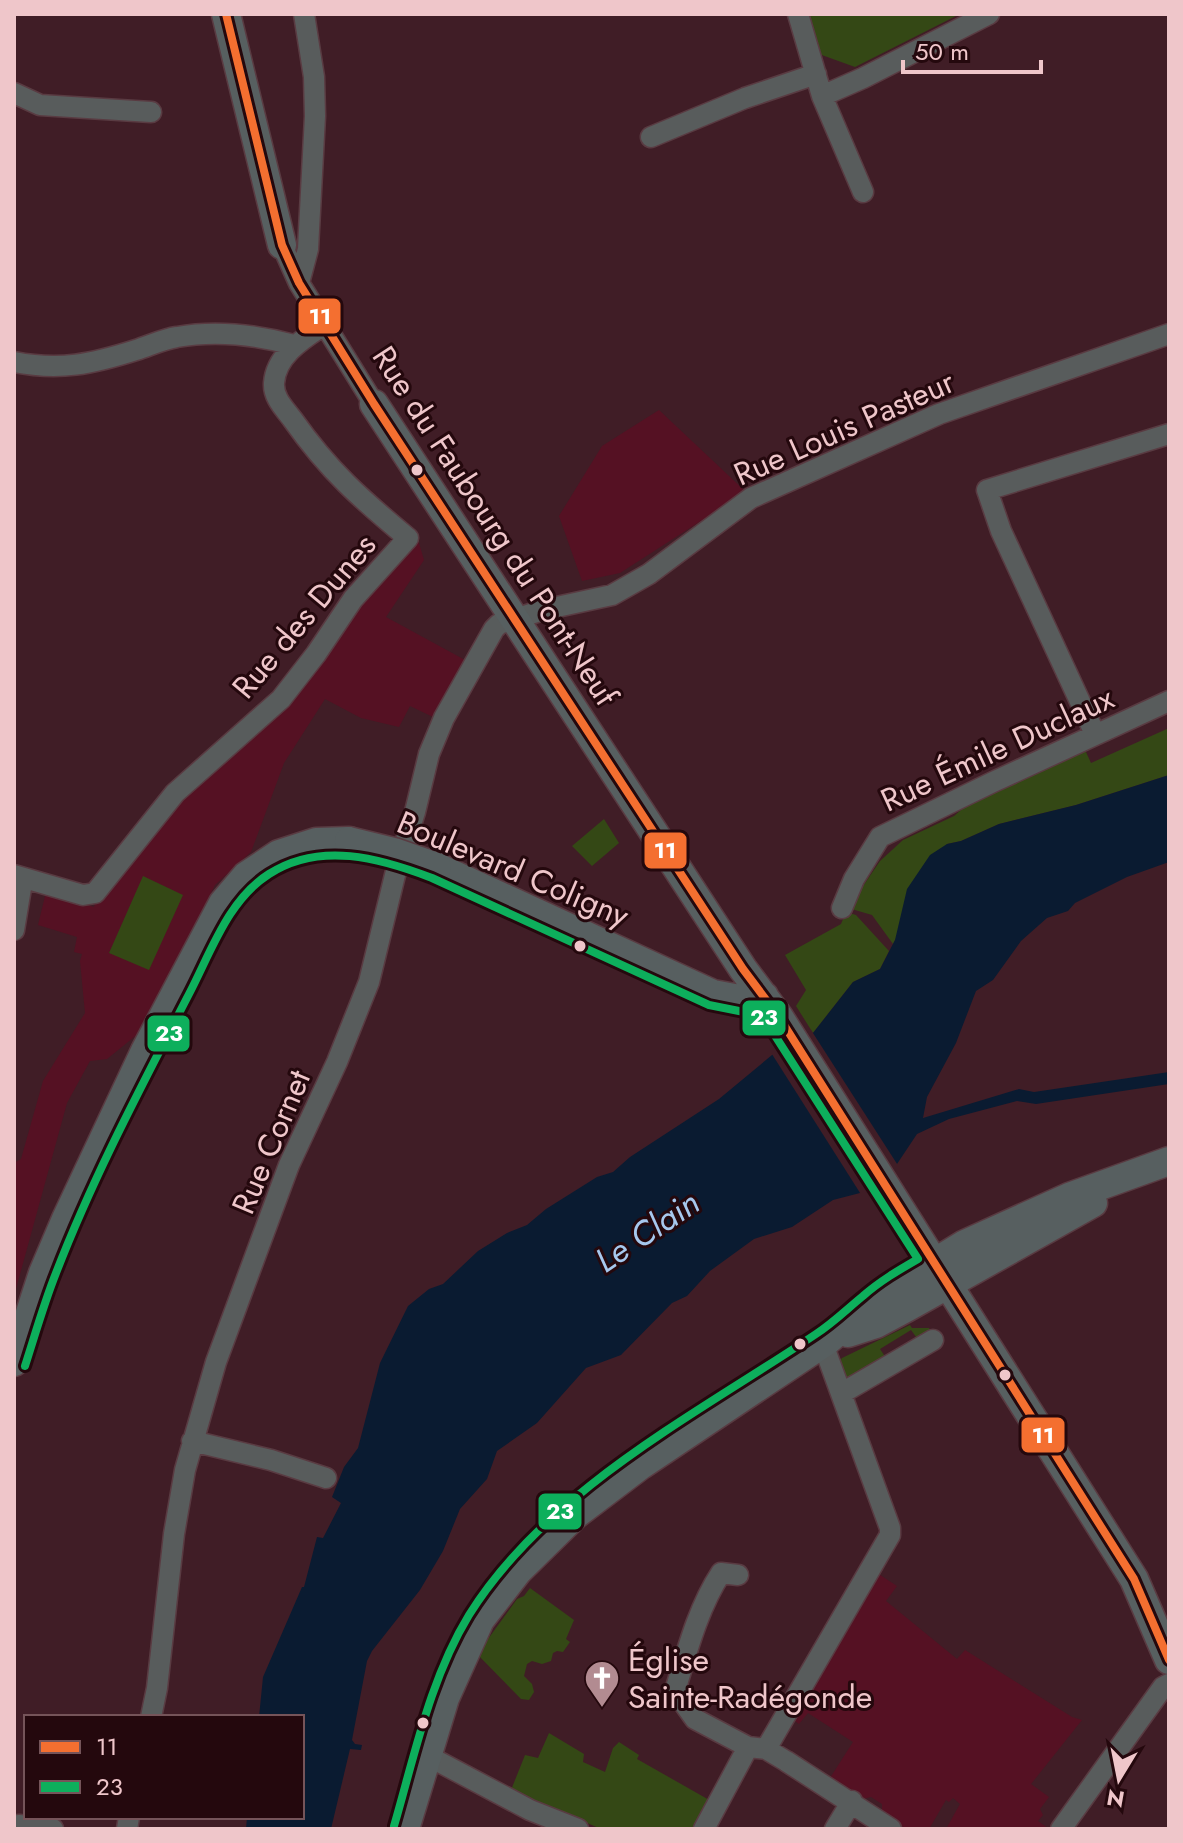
<svg xmlns="http://www.w3.org/2000/svg" width="1183" height="1843" font-family="Jost,sans-serif">
  <style>
    .built { fill: #551123 }
    .green { fill: #344815 }
    .water { fill: #0a1b31 }
    .pier { fill: #401d26 }
    .lines { fill: none; stroke-linecap: round; stroke-linejoin: round }
    .street-casing { stroke: #593b42; stroke-width: 23 }
    .secondary-casing { stroke: #593b42; stroke-width: 31 }
    .street { stroke: #585c5c; stroke-width: 20 }
    .secondary { stroke: #575f60; stroke-width: 28 }
    .secondary-bridge-casing { stroke: #593b42; stroke-width: 31; stroke-linecap: butt }
    .secondary-bridge { stroke: #575f60; stroke-width: 28 }
    .bus-1-casing { stroke: #24080d; stroke-width: 14 }
    .bus-2-casing { stroke: #24080d; stroke-width: 14 }
    .bus-1 { stroke: #f46f30; stroke-width: 8 }
    .bus-2 { stroke: #0daf5c; stroke-width: 8 }
    .bus-dot { fill: #efc6ca; stroke: #24080d; stroke-width: 3 }
    .labels { text-anchor: middle; stroke-width: 6; stroke-linejoin: round; paint-order: stroke }
    .street-label { font-size: 32px; fill: #efc6ca; stroke: #24080d }
    .poi-label { font-size: 32px; fill: #efc6ca; stroke: #24080d; text-anchor: start }
    .water-label { font-size: 34px; font-style: italic; fill: #a6c8ee; stroke: #24080d }
    .line-badge { stroke: #24080d; stroke-width: 3 }
    .badge-label { font-size: 22px; text-anchor: middle; font-weight: bold; fill: #fff }
  </style>
  <rect width="100%" height="100%" fill="#401d26"/>
  <!-- built -->
  <path class="built" d="M659,410L746,492L620,573L582,581L559,516L602,446Z
    M416,533L424,560L386,617L465,660L433,717L410,706L399,727L361,718L325,699L284,763L251,852L215,885L144,1029L107,1059L90,1061L67,1103L14,1296V1163L21,1159L43,1081L85,1013L80,961L82,954L74,952L77,937L38,925L46,892L94,907L96,900L119,872Z
    M877,1573L897,1586L886,1601L957,1659L965,1650L1072,1717L1082,1720L1031,1784L1049,1797L1040,1809L1043,1815L1038,1821L1049,1829H946L960,1804L953,1798L949,1802L946,1800L929,1829H906L882,1812V1804L871,1797L863,1799L830,1778L853,1742L808,1713L799,1724L791,1718Z"/>
  <!-- green -->
  <path class="green" d="M805,14H960L855,67L819,54Z
    M1169,728V775L1076,805L999,824L961,841L947,844L893,944L872,915L848,908L880,861L903,840L954,816L993,782L1081,741L1091,763Z
    M604,819L619,843L592,866L572,846Z
    M143,876L183,895L149,970L109,953Z
    M846,912L856,915L889,951L880,969L853,982L813,1033L796,1006L806,990L785,955L841,924Z
    M910,1325L912,1328H929L932,1334L919,1341L911,1330L880,1349L888,1361L846,1379L839,1362L842,1358Z
    M530,1588L574,1620L566,1639L570,1642L563,1652L557,1651L553,1653L551,1661L542,1664L532,1661L527,1664L524,1676L532,1684L534,1692L529,1700L521,1699L477,1654L517,1599L524,1596Z
    M549,1733L584,1754L583,1762L605,1772L613,1748L619,1742L639,1755L637,1759L711,1801L697,1829H601L511,1790L525,1755L538,1758Z"/>
  <!-- water -->
  <path class="water" d="M1169,775V862L1127,877L1075,903L1068,911L1047,918L1021,941L993,980L976,991L956,1043L927,1097L923,1118L1019,1089L1034,1092L1169,1072V1084L1036,1104L1017,1101L949,1119L917,1134L897,1164L860,1193L833,1200L792,1227L754,1239L710,1271L687,1296L672,1303L621,1355L586,1368L537,1423L497,1451L487,1479L460,1509L443,1551L420,1590L372,1651L367,1661L352,1740L355,1744L362,1745L361,1750L350,1749L331,1829H246L247,1817H302V1717H259L263,1677L302,1587H304L317,1537L323,1538L341,1503L332,1497L344,1467L358,1448L380,1363L408,1306L429,1289L443,1284L478,1251L507,1233L527,1225L546,1209L597,1177L613,1172L630,1157L719,1099L772,1055L813,1033L853,982L880,969L895,940L907,889L930,855L947,844L961,841L999,824L1076,805Z"/>
  <!-- pier -->
  <path class="pier" d="M811,1030L899,1167L862,1196L770,1051Z"/>
  <g class="lines">
    <!-- street casing -->
    <g class="street-casing">
      <path id="street" d="M798,14L822,96L863,192
        M14,93L40,105L151,112
        M822,96L863,78L989,14
        M651,137L745,98L816,74
        M282,245L299,283L374,404
        M299,283L308,249L315,116L314,77L304,14
        M14,362C60,371 92,364 136,350C149,346 163,339 177,337C216,330 257,335 294,345
        M1095,734L1001,531L987,490L1169,434
        M14,875L83,895L95,893L175,793L281,699L316,654L353,599L408,538C361,499 329,471 293,420C285,409 273,398 274,383C276,355 303,339 324,325
        M842,908L854,879L880,837L993,782L1169,701
        M14,930L21,888L18,877
        M842,1393L933,1340
        M192,1441L271,1460L326,1478
        M738,1575L721,1573C698,1608 687,1651 675,1691L695,1719L748,1747L766,1749L786,1761L891,1829
        M151,1717L157,1688L174,1534L185,1470L216,1362L289,1165L337,1062L369,982L395,875L415,812L429,754L444,718L494,629L499,624L543,610L612,595L649,574L751,498L939,414L1169,334
        M766,1749L890,1535V1528L823,1344
        M428,1756L530,1810L578,1829
        M16,1829L19,1825L53,1829
        M127,1829L129,1817
        M704,1829L748,1747
        M835,1829L852,1801
        M1061,1829L1163,1687L1169,1684"/>
    </g>
    <!-- secondary casing -->
    <g class="secondary-casing">
      <path id="secondary" d="M226,14L282,245
        M374,404L743,969L779,1017L1134,1579L1169,1660
        M437,867L713,994L745,1000L764,996
        M848,1333L876,1324L906,1308L1093,1203
        M14,1362L43,1273L66,1219L145,1051L223,903L246,876L279,854L316,842L349,841
        M405,1829L445,1698L480,1620L518,1571L575,1515L641,1465L828,1340L880,1296L965,1244L1069,1197L1169,1161"/>
    </g>
    <!-- street -->
    <use href="#street" class="street"/>
    <!-- secondary -->
    <use href="#secondary" class="secondary"/>
    <!-- secondary-bridge casing -->
    <g class="secondary-bridge-casing">
      <path id="secondary-bridge" d="M349,841L394,852L437,867"/>
    </g>
    <!-- secondary-bridge -->
    <use href="#secondary-bridge" class="secondary-bridge"/>
    <!-- bus-1 casing -->
    <g class="bus-1-casing">
      <path id="bus-1" d="M226,14L282,245L299,283L374,404L743,969L779,1017L1134,1579L1169,1660"/>
    </g>
    <!-- bus-2 casing -->
    <g class="bus-2-casing">
      <path id="bus-2" d="M25,1366C35,1335 44,1303 56,1273C93,1177 142,1085 189,994C211,952 228,900 269,874C320,841 380,858 432,878L709,1005L744,1012L758,1009L918,1259C899,1270 880,1281 863,1296C847,1309 833,1323 816,1334C697,1414 547,1490 469,1615C430,1679 415,1754 394,1826"/>
    </g>
    <!-- bus-1 -->
    <use href="#bus-1" class="bus-1"/>
    <!-- bus-2 -->
    <use href="#bus-2" class="bus-2"/>
  </g>
  <!-- icons -->
  <defs>
    <g id="church-pin" transform="scale(1.8)"><path d="M0 17L-7.5 6A9.5 9.5 0 1 1 7.5 6Z" fill="#b28b91" stroke="#24080d"/><path d="M-1.2-6h2.4v3.5h3.3v2.4h-3.3V6h-2.4V-.1h-3.3v-2.4h3.3Z" fill="#fff"/></g>
  </defs>
  <g fill-rule="evenodd">
    <use href="#church-pin" x="602" y="1678"/>
  </g>
  <!-- markers -->
  <g class="bus-dot">
    <circle cx="417" cy="470" r="7"/>
    <circle cx="580" cy="946" r="7"/>
    <circle cx="800" cy="1344" r="7"/>
    <circle cx="1005" cy="1375" r="7"/>
    <circle cx="423" cy="1723" r="7"/>
  </g>
  <g class="labels">
    <!-- street labels -->
    <g class="street-label">
      <text transform="translate(844 428) rotate(-24)" y="11">Rue Louis Pasteur</text>
      <text transform="translate(495 526) rotate(57)" y="11">Rue du Faubourg du Pont-Neuf</text>
      <text transform="translate(304 616) rotate(-50)" y="11">Rue des Dunes</text>
      <text transform="translate(997 749) rotate(-25)" y="11">Rue Émile Duclaux</text>
      <text transform="translate(513 869) rotate(23)" y="11">Boulevard Coligny</text>
      <text transform="translate(271 1142) rotate(-67)" y="11">Rue Cornet</text>
    </g>
    <!-- poi labels -->
    <g class="poi-label">
      <text x="628" y="1671">Église<tspan x="628" dy="37">Sainte-Radégonde</tspan></text>
    </g>
    <!-- water labels -->
    <g class="water-label">
      <text transform="translate(647 1231) rotate(-34)" y="12">Le Clain</text>
    </g>
  </g>
  <g class="line-badge">
    <rect x="297" y="297" width="45" height="38" rx="8" fill="#f46f30"/>
    <rect x="643" y="831" width="45" height="39" rx="8" fill="#f46f30"/>
    <rect x="741" y="999" width="46" height="38" rx="8" fill="#0daf5c"/>
    <rect x="146" y="1014" width="45" height="39" rx="8" fill="#0daf5c"/>
    <rect x="1020" y="1416" width="46" height="38" rx="8" fill="#f46f30"/>
    <rect x="537" y="1492" width="46" height="39" rx="8" fill="#0daf5c"/>
  </g>
  <g class="badge-label">
    <text x="320" y="324">11</text>
    <text x="665" y="858">11</text>
    <text x="764" y="1025">23</text>
    <text x="169" y="1041">23</text>
    <text x="1043" y="1443">11</text>
    <text x="560" y="1519">23</text>
  </g>
  <!-- border -->
  <rect width="1183" height="1843" fill="none" stroke="#efc6ca" stroke-width="32"/>
  <!-- legend -->
  <rect x="24" y="1715" width="280" height="104" fill="#24080d" stroke="#755459" stroke-width="2"/>
  <rect x="40" y="1741" width="40" height="12" fill="#f46f30" stroke="#755459" stroke-width="2"/>
  <text x="96" y="1755" font-size="24" fill="#efc6ca">11</text>
  <rect x="40" y="1781" width="40" height="12" fill="#0daf5c" stroke="#755459" stroke-width="2"/>
  <text x="96" y="1795" font-size="24" fill="#efc6ca">23</text>
  <!-- north arrow -->
  <g transform="translate(1119 1779) rotate(190)" stroke="#24080d" stroke-width="6" paint-order="stroke">
  <path d="M0-6L14 30L0 20L-14 30Z" fill="#efc6ca"/>
  <text y="-12" font-size="22" font-weight="bold" text-anchor="middle" fill="#efc6ca">N</text>
  </g>
  <!-- scale -->
  <path d="M903 60v12h138v-12" fill="none" stroke="#efc6ca" stroke-width="4"/>
  <text x="915" y="60" font-size="24" fill="#efc6ca" stroke="#24080d" stroke-width="6" paint-order="stroke">50 m</text>
</svg>
